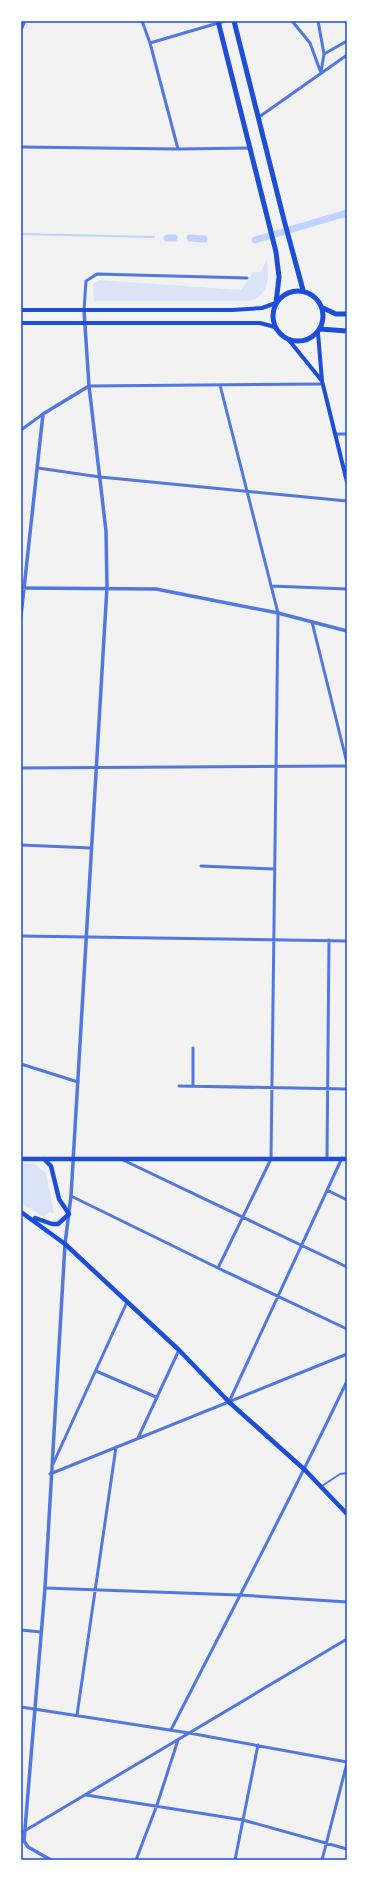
<svg xmlns="http://www.w3.org/2000/svg" width="368" height="1881" font-family="Jost,sans-serif">
  <style>
    .green { fill: #dbe4f7 }
    .lines { fill: none; stroke-linecap: round; stroke-linejoin: round }
    .stream { stroke: #bfd3fe; stroke-width: 2 }
    .canal { stroke: #bfd3fe; stroke-width: 7 }
    .pedestrian { stroke: #5277de; stroke-width: 2 }
    .minor { stroke: #5277de; stroke-width: 3 }
    .tertiary { stroke: #5277de; stroke-width: 3.5 }
    .secondary { stroke: #1d4ed8; stroke-width: 4 }
    .primary { stroke: #1d4ed8; stroke-width: 4.5 }
    .trunk { stroke: #1d4ed8; stroke-width: 5 }
    .neatline { fill: none; stroke: #1d4ed8; stroke-width: 1.5 }
  </style>
  <rect width="100%" height="100%" fill="#f2f2f2"/>
  <!-- green -->
  <path class="green" d="M267,258C269,276 270,295 250,301H94L93,284L99,280L241,290L253,272H261Z
    M21,1164H34L46,1173L54,1213L49,1212L44,1217L21,1203Z"/>
  <g class="lines">
    <!-- stream -->
    <path class="stream" d="M21,234L154,237"/>
    <!-- canal -->
    <path class="canal" d="M167,238H174
      M190,238L204,239
      M255,240L347,213"/>
    <!-- pedestrian -->
    <path class="pedestrian" d="M322,1486L340,1474L347,1473"/>
    <!-- minor -->
    <path class="minor" d="M142,21L150,43L178,149
      M292,21L310,43L321,73
      M318,21L324,54
      M21,30L25,21
      M150,43L225,21
      M321,72L324,54L347,41
      M259,117L347,55
      M21,147L178,149L249,148
      M84,310L86,281L97,274L247,278
      M89,386L323,384
      M21,430L43,414
      M335,434H347
      M38,468L100,477L347,501
      M271,586L347,589
      M312,622L347,763
      M21,768L347,766
      M21,845L91,848
      M201,866L275,869
      M21,936L347,941
      M21,1064L78,1082
      M179,1086L347,1089
      M193,1086V1048
      M327,1158L329,940
      M123,1160L347,1267
      M327,1190L347,1200
      M71,1196L218,1268L347,1329
      M218,1268L271,1159L278,613L220,385
      M96,1371L156,1397
      M229,1402L342,1158
      M138,1438L179,1350
      M53,1464L127,1302
      M50,1474L347,1354
      M45,1588L239,1595L347,1602
      M21,1630L41,1632
      M21,1707L189,1733L347,1762
      M77,1715L116,1447
      M171,1730C230,1614 291,1499 347,1381
      M86,1795L243,1820L347,1849
      M21,1833L347,1639
      M136,1860L157,1805L178,1740
      M235,1860L258,1745
      M322,1860L347,1763"/>
    <!-- tertiary -->
    <path class="tertiary" d="M21,588L156,589L278,613L347,631
      M21,616L43,414L89,386
      M51,1860L28,1847L24,1841L45,1588L65,1244L71,1196L107,587L106,531L89,386L84,310"/>
    <!-- secondary -->
    <path class="secondary" d="M21,310H232L262,308L276,303
      M21,323H260L275,327
      M318,333L322,381L347,482
      M288,339L322,381"/>
    <!-- primary -->
    <path class="primary" d="M21,1159H347
      M21,1212L65,1244L179,1350L229,1402L305,1470L347,1514
      M35,1218L52,1224H58L69,1214L59,1199L51,1166L44,1159"/>
    <!-- trunk -->
    <path class="trunk" d="M218,21L276,252L279,277L276,303
      M234,21L284,220L303,290
      M273 316a25 25 0 1 1 50 0a25 25 0 1 1-50 0Z
      M323,308L336,314H347
      M320,329L347,331"/>
  </g>
  <!-- border -->
  <rect width="368" height="1881" fill="none" stroke="#ffffff" stroke-width="44"/>
  <rect x="22" y="22" width="324" height="1837" class="neatline"/>
</svg>
